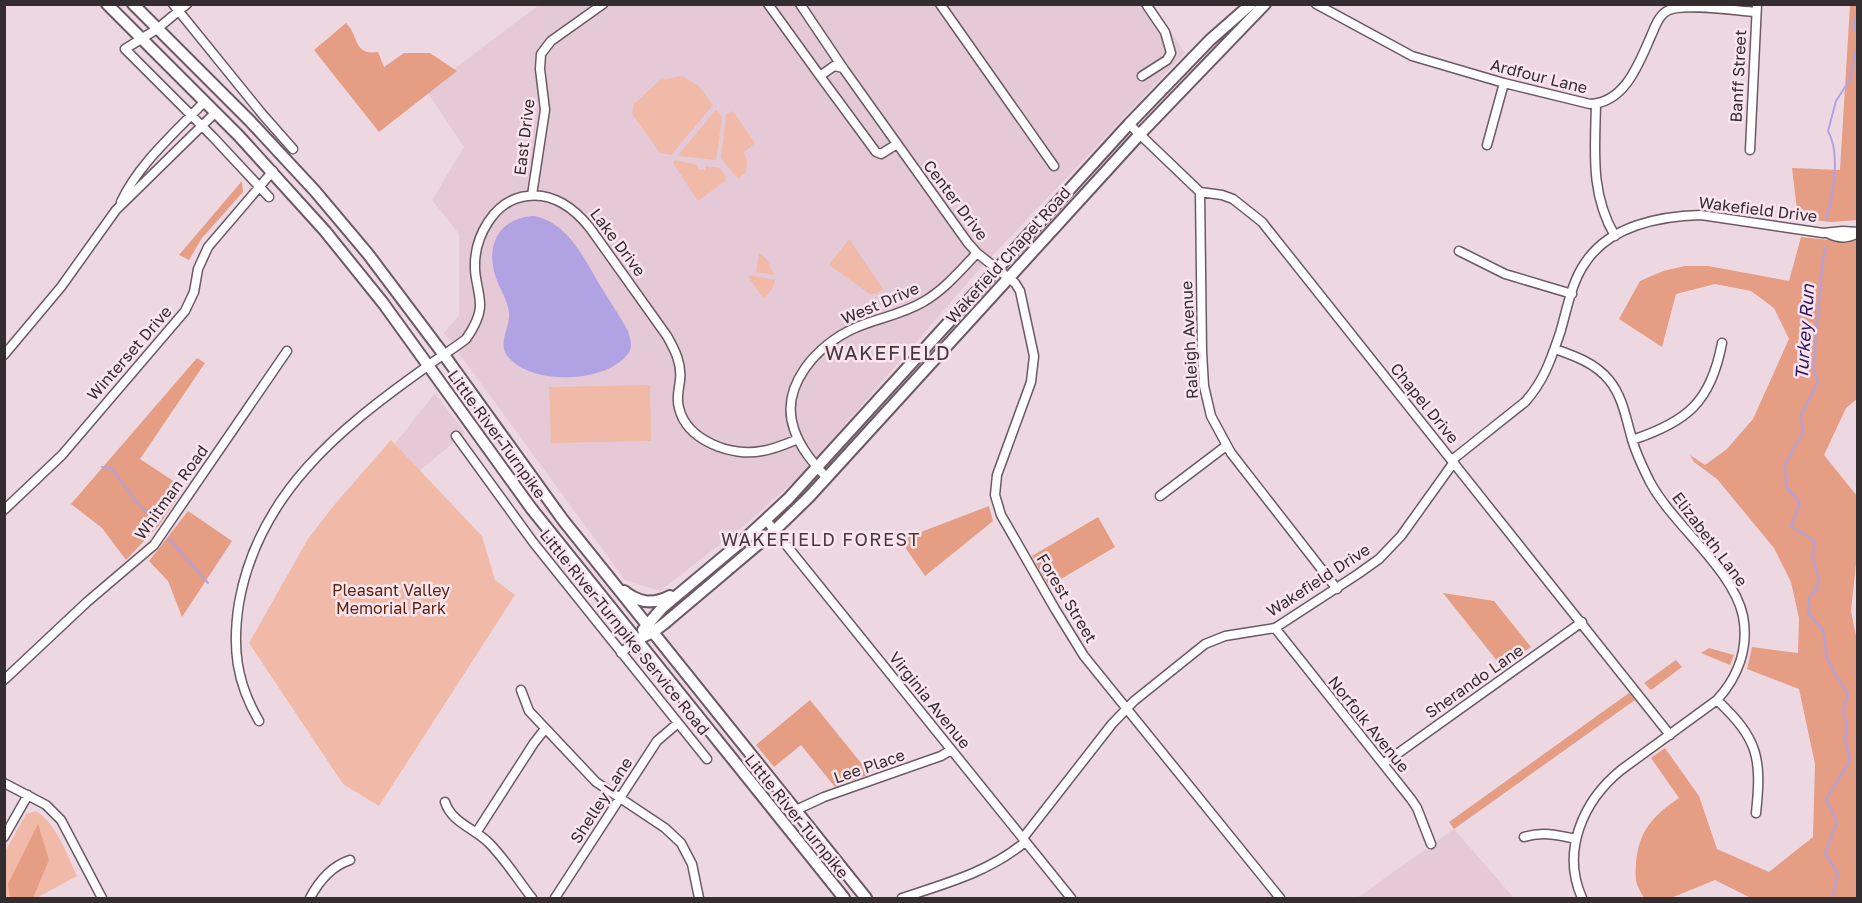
<svg xmlns="http://www.w3.org/2000/svg" width="1862" height="903" font-family="'Golos Text',sans-serif">
  <style>
    .built { fill: #e5c9d6 }
    .green { fill: #f1baa8 }
    .forest { fill: #e59d84 }
    .water { fill: #b1a2e3 }
    .lines { fill: none; stroke-linecap: round; stroke-linejoin: round }
    .stream { stroke: #b1a2e3; stroke-width: 2 }
    .minor-casing { stroke: #6b5a63; stroke-width: 11 }
    .major-casing { stroke: #6b5a63; stroke-width: 14 }
    .minor { stroke: #fff; stroke-width: 8 }
    .major { stroke: #fff; stroke-width: 10 }
    .labels { text-anchor: middle; stroke-width: 5; stroke-linejoin: round; paint-order: stroke }
    .street-label { font-size: 16px; fill: #342d30; stroke: #fae5ef }
    .park-label { font-size: 16px; fill: #5e1f05; stroke: #fae5ef }
    .water-label { font-size: 18px; font-style: italic; fill: #311560; stroke: #fae5ef }
    .neighbourhood-label { font-size: 18px; letter-spacing: 1.5px; fill: #47373f; stroke: #fae5ef }
    .quarter-label { font-size: 20px; letter-spacing: 1.5px; fill: #47373f; stroke: #fae5ef }
  </style>
  <rect width="100%" height="100%" fill="#edd8e2"/>
  <!-- built -->
  <path class="built" d="M539,5H1154L1185,53L977,272L803,473L745,525L660,591L625,580L444,333L459,315V234L432,200L464,147L426,90Z
    M435,393L465,433L418,472L395,444Z
    M1454,829L1514,898H1357Z"/>
  <!-- green -->
  <path class="green" d="M682,76L699,86L713,105L671,155L660,153L632,114L634,104L660,80Z
    M716,110L722,117L716,160L680,156L679,154Z
    M733,111L755,143L743,153L747,159L746,172L738,179L721,158L726,115Z
    M674,160L698,165V169L705,170V166L720,168L726,177L725,181L698,201L673,163Z
    M849,239L883,289L876,294H870L829,265Z
    M759,253L767,259L774,275L756,272Z
    M750,275L775,280L772,289L764,299L749,278Z
    M650,385L651,441L551,443L549,387Z
    M391,440L482,536L495,580L515,595L379,806L343,784L249,643L308,539L335,504Z
    M36,811C57,824 67,855 77,876L40,896L41,898H5V852L26,814Z"/>
  <!-- forest -->
  <path class="forest" d="M1850,5H1858L1857,220L1831,222L1798,218L1792,168L1840,170Z
    M346,23C359,35 353,56 378,52L384,67L404,53H430L457,71L379,132L314,50Z
    M242,181L243,192L202,238L189,260L179,255Z
    M1801,237L1829,240L1857,239V399L1846,408L1824,455L1857,496V554L1851,611L1858,646L1857,898H1751L1715,880L1671,898H1644C1635,883 1635,880 1636,863C1639,830 1653,816 1679,798L1651,758L1665,748L1699,796L1717,849L1769,872L1813,837L1815,764L1799,689L1747,669L1752,647L1798,653L1799,618L1791,582L1774,548L1717,479L1694,462L1690,455L1705,465L1727,449L1753,419L1789,339L1774,308L1751,291L1715,284L1676,294L1662,347L1619,319L1640,281L1663,271L1685,266H1708L1789,281Z
    M197,358L205,363L140,459L184,488L159,525L126,560L102,528L71,504Z
    M989,506L993,521L925,576L900,540Z
    M188,511L232,541L182,617L168,581L149,561Z
    M1098,517L1115,547L1049,586L1032,556Z
    M1443,593L1494,601L1531,647L1502,667Z
    M1709,648L1734,655L1730,665L1701,653Z
    M1676,660L1682,667L1651,690L1644,683Z
    M1629,693L1635,700L1454,829L1449,822Z
    M810,700L870,774L835,787L801,745L774,767L756,745Z
    M38,824L49,860L33,898H10L8,884Z"/>
  <!-- water -->
  <path class="water" d="M534,216C569,223 584,259 601,287C610,302 620,316 628,331C629,335 631,340 631,345C631,351 627,356 622,360C598,382 535,384 511,360C495,345 510,330 509,313C508,301 500,289 496,278C485,246 498,218 534,216Z"/>
  <g class="lines">
    <!-- stream -->
    <path class="stream" d="M1858,10L1853,27L1858,36
      M1826,220C1833,196 1841,154 1828,131L1836,101L1849,81L1858,41
      M1826,246L1823,258L1813,369L1818,382L1801,415L1803,433L1785,464L1786,486L1800,503L1791,526L1814,541L1813,560L1819,579L1816,590L1809,598L1808,613L1823,630L1827,658L1834,672L1848,694L1843,711L1847,726L1845,740L1850,761L1826,799L1837,822L1825,853L1838,874L1832,898
      M102,467L112,469L139,505L156,521
      M169,539L208,583"/>
    <!-- minor casing -->
    <g class="minor-casing">
      <path id="minor" d="M173,4L263,115L293,149
        M187,4L157,29L125,49L213,137L269,197
        M768,4L820,76
        M800,4L843,68L968,243L977,253L1015,283L1020,291L1034,356L1031,382L997,475L995,495L1001,515L1055,609L1084,656L1280,898
        M940,4L1054,166
        M1316,4L1412,56L1504,83L1590,104C1625,103 1639,63 1651,36C1655,27 1659,14 1669,10C1685,3 1737,11 1756,12
        M843,68L834,66L820,76L876,152L881,154L897,144
        M1142,76L1167,60L1171,53L1165,32L1146,4
        M1596,104C1595,151 1590,194 1615,236
        M1129,124L1200,192L1222,195L1233,199L1262,222L1670,735
        M1487,145L1504,83
        M1750,150L1757,4
        M1200,192L1202,352L1204,386L1211,416L1231,453L1337,589
        M532,195L545,110L540,69L541,54L551,41L603,4
        M121,202C139,163 176,132 205,101
        M1827,233C1839,239 1847,239 1858,233
        M1459,251L1505,274L1572,294
        M1555,349C1575,356 1595,363 1609,380C1623,397 1626,419 1632,439C1636,454 1643,468 1650,482C1673,525 1733,569 1743,616C1749,648 1738,677 1717,700L1621,770C1583,801 1561,851 1582,898
        M4,355L61,287L116,210L216,112
        M456,436L533,542L707,759
        M1632,440C1687,422 1711,402 1722,343
        M1452,460L1525,402C1544,381 1551,359 1560,333C1567,310 1571,283 1585,263C1609,226 1659,216 1701,215L1823,233L1843,231L1858,232
        M827,478C814,464 800,448 794,429C779,386 818,344 855,328C877,318 901,315 923,302C944,290 960,271 977,253
        M1160,496L1226,446
        M4,510L62,455L185,311L194,292L198,269L208,247L273,171
        M766,520L1071,898
        M1275,628L1411,799L1417,808L1431,844
        M621,653L636,640
        M4,680L87,602L154,545L287,351
        M521,690L529,711L596,782L665,828L681,843L692,864L699,898
        M1717,700C1758,739 1762,757 1756,813
        M259,721C236,682 232,647 239,603C258,495 338,430 422,370C436,359 452,350 466,339C473,329 480,317 480,305C480,292 475,280 475,268C474,237 494,200 527,196C553,192 575,209 590,228L667,336C675,350 682,364 680,380C679,390 676,398 679,408C687,441 732,457 762,451C775,449 786,444 798,439
        M1383,764L1582,622
        M4,783L46,805L61,820L102,898
        M445,802C452,823 474,828 489,843C505,859 518,880 532,898
        M796,810L824,797L941,756L951,750
        M476,833L534,743L545,729
        M4,837L28,795
        M1524,837C1542,831 1558,835 1576,839
        M1023,838L1112,724L1134,701L1205,644L1225,636L1275,628L1358,574L1379,559L1401,536L1454,462
        M310,898C319,881 332,866 350,860
        M555,898L657,741L678,723
        M902,898C947,883 989,872 1025,842"/>
    </g>
    <!-- major casing -->
    <g class="major-casing">
      <path id="major" d="M107,4L239,136L325,231L383,303L531,508L844,898
        M133,4L250,121L315,191L368,254L444,355L563,520L866,898
        M624,591C639,603 653,605 670,596
        M643,630L662,608L747,537L788,499L1129,124L1210,40L1251,4
        M636,640L653,632L665,623L775,530L809,497L1140,134L1265,4"/>
    </g>
    <!-- minor -->
    <use href="#minor" class="minor"/>
    <!-- major -->
    <use href="#major" class="major"/>
  </g>
  <g class="labels">
    <!-- street labels -->
    <g class="street-label">
      <text transform="translate(1539 76) rotate(14)" y="6">Ardfour Lane</text>
      <text transform="translate(1738 76) rotate(-87)" y="6">Banff Street</text>
      <text transform="translate(524 137) rotate(-83)" y="6">East Drive</text>
      <text transform="translate(956 200) rotate(53)" y="6">Center Drive</text>
      <text transform="translate(1758 209) rotate(7)" y="6">Wakefield Drive</text>
      <text transform="translate(618 242) rotate(53)" y="6">Lake Drive</text>
      <text transform="translate(1008 255) rotate(-48)" y="6">Wakefield Chapel Road</text>
      <text transform="translate(880 303) rotate(-23)" y="6">West Drive</text>
      <text transform="translate(1189 340) rotate(-93)" y="6">Raleigh Avenue</text>
      <text transform="translate(129 353) rotate(-49)" y="6">Winterset Drive</text>
      <text transform="translate(1425 403) rotate(51)" y="6">Chapel Drive</text>
      <text transform="translate(497 434) rotate(54)" y="6">Little River Turnpike</text>
      <text transform="translate(171 492) rotate(-54)" y="6">Whitman Road</text>
      <text transform="translate(1710 539) rotate(53)" y="6">Elizabeth Lane</text>
      <text transform="translate(1318 580) rotate(-33)" y="6">Wakefield Drive</text>
      <text transform="translate(1067 598) rotate(59)" y="6">Forest Street</text>
      <text transform="translate(625 632) rotate(51)" y="6">Little River Turnpike Service Road</text>
      <text transform="translate(1474 681) rotate(-35)" y="6">Sherando Lane</text>
      <text transform="translate(930 700) rotate(51)" y="6">Virginia Avenue</text>
      <text transform="translate(1369 724) rotate(51)" y="6">Norfolk Avenue</text>
      <text transform="translate(869 766) rotate(-19)" y="6">Lee Place</text>
      <text transform="translate(601 800) rotate(-57)" y="6">Shelley Lane</text>
      <text transform="translate(797 816) rotate(51)" y="6">Little River Turnpike</text>
    </g>
    <!-- park labels -->
    <g class="park-label">
      <text x="391" y="596">Pleasant Valley<tspan x="391" dy="18">Memorial Park</tspan></text>
    </g>
    <!-- water labels -->
    <g class="water-label">
      <text transform="translate(1805 332) rotate(-86)" y="6">Turkey Run</text>
    </g>
    <!-- neighbourhood labels -->
    <g class="neighbourhood-label">
      <text x="821" y="546">WAKEFIELD FOREST</text>
    </g>
    <!-- quarter labels -->
    <g class="quarter-label">
      <text x="888" y="360">WAKEFIELD</text>
    </g>
  </g>
  <!-- border -->
  <rect width="1862" height="903" fill="none" stroke="#342d30" stroke-width="12"/>
</svg>
